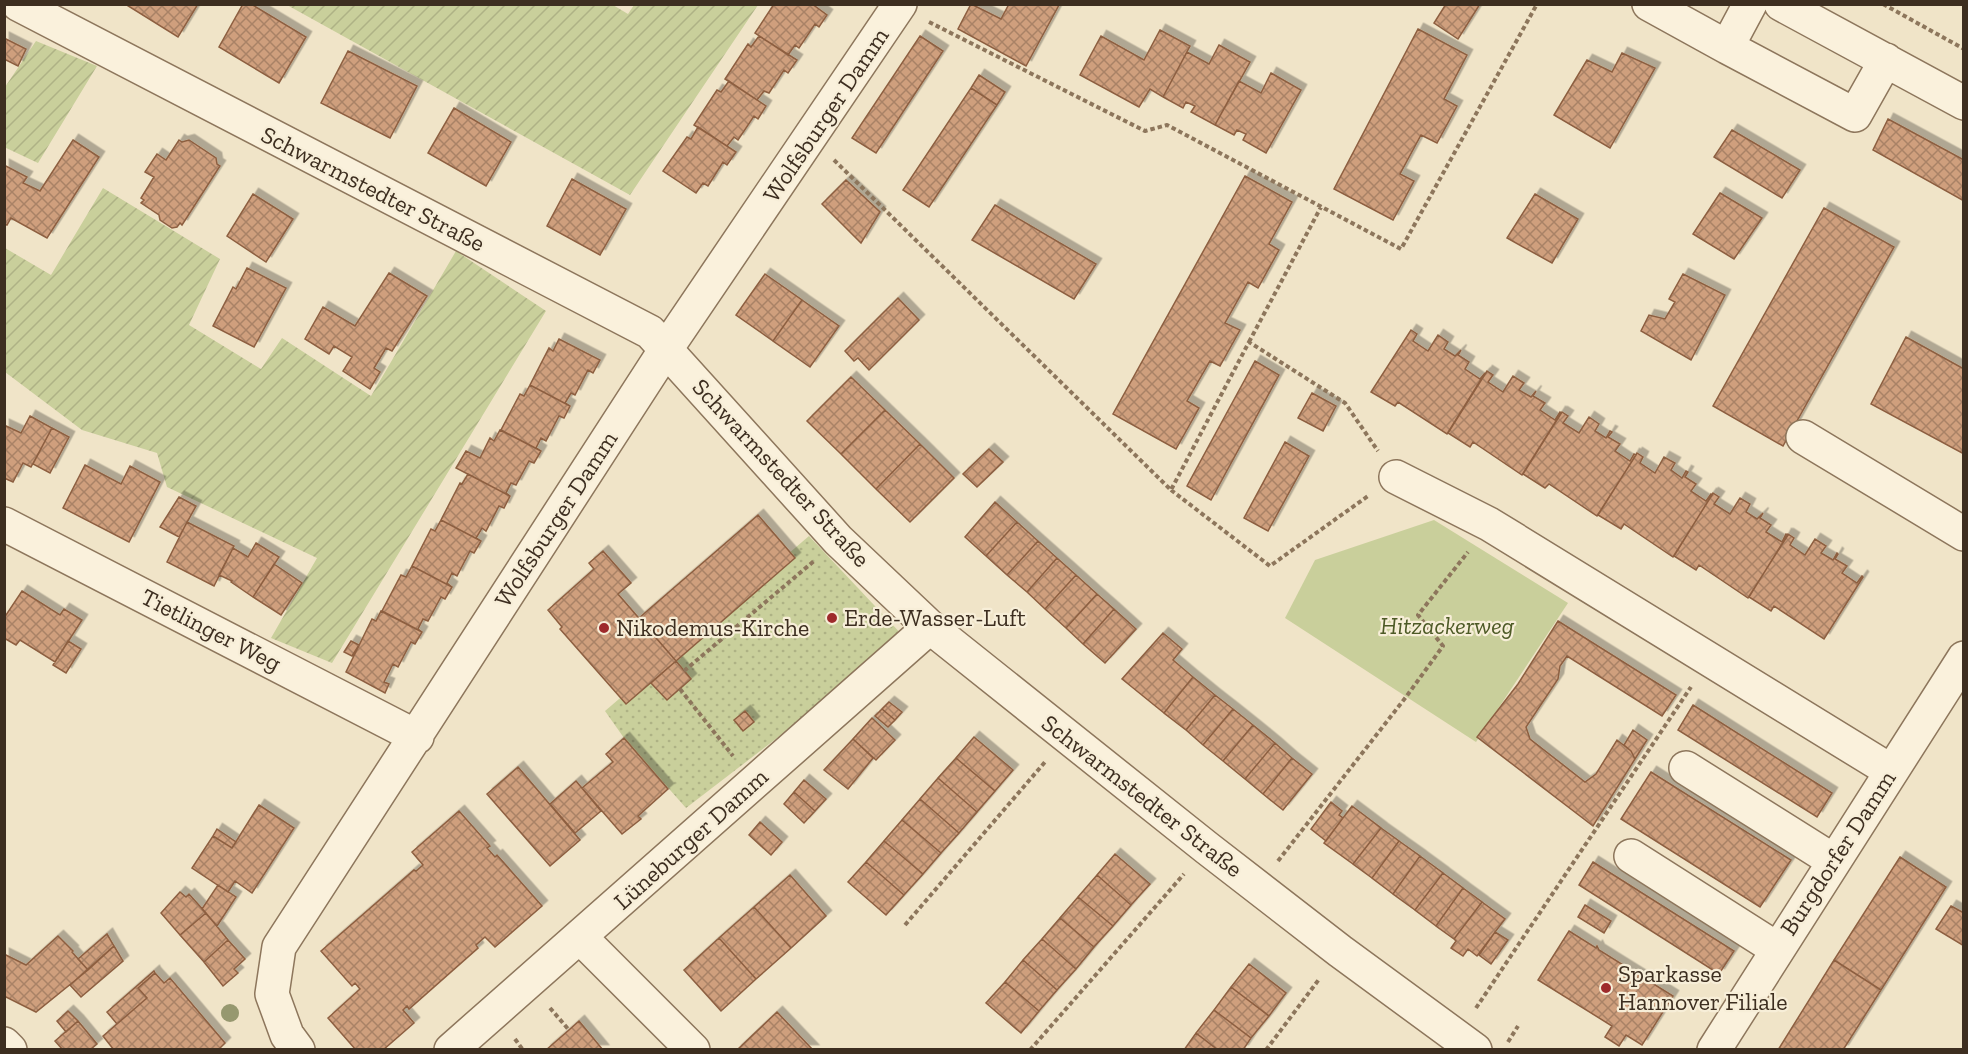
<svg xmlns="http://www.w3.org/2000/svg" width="1968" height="1054" font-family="'Zilla Slab',serif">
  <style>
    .grass { fill: url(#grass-dots) }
    .park { fill: #c9cf9b }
    .garden { fill: url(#garden-furrows) }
    .building { fill: url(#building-cross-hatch); stroke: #8d5f41; stroke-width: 1.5; filter: url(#shadow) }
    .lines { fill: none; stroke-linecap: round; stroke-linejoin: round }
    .minor-casing { stroke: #8d765c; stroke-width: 36 }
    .path { stroke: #8d765c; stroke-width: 4; stroke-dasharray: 4.5 3; stroke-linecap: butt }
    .minor { stroke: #faf1dc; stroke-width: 33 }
    .tree { fill: #96986f }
    .poi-dot { fill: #9e2a2b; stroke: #f7eed8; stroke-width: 2 }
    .labels { text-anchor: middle; stroke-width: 4.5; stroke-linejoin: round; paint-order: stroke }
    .street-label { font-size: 24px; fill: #3d2e20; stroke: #f7eed8 }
    .poi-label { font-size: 24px; fill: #3d2e20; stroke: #f7eed8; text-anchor: start }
    .park-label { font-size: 24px; font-style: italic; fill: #4d5a26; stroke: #f7eed8 }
  </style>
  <defs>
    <pattern id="grass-dots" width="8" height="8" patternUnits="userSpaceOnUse" patternTransform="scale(1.5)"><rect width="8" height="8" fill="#c9cf9b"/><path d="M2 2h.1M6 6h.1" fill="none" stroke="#aeb285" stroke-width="1.8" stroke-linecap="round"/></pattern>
    <pattern id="garden-furrows" width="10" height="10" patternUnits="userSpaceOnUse" patternTransform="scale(1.5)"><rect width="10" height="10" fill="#c9cf9b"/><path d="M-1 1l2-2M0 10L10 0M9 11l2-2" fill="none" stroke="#aeb285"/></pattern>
    <pattern id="building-cross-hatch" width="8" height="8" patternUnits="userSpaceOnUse" patternTransform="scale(1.5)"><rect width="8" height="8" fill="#cf9f7d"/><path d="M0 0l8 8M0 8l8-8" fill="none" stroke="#a98266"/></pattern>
    <filter id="shadow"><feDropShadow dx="5.5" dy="-5.5" stdDeviation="0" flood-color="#0004"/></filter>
  </defs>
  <rect width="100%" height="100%" fill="#f0e4c8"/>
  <!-- grass -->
  <path class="grass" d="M809,536L906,639L686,808L624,738L605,711Z"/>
  <!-- park -->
  <path class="park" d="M1434,520L1568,603L1476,742L1285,618L1315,560Z"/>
  <!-- garden -->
  <path class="garden" d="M613,5L628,14L634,5H758L630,195L287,5Z
    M36,41L97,66L38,163L4,147L5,87Z
    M103,188L220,259L189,325L261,369L282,338L371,396L456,251L546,311L332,663L271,638L317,558L167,487L157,453L82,430L5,372V248L51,275Z"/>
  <!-- building -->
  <path class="building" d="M125,4H198L178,37Z
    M243,4H251L306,37L279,83L219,47Z
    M774,4H812L827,15L819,27L815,24L799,48L795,45L788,55L755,33Z
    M971,4L1001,19L1009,4L1059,5L1026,66L958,29Z
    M1446,4H1480L1458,39L1434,23Z
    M1418,29L1467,55L1444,99L1457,106L1437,143L1421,135L1400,174L1414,181L1393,220L1334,189Z
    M1160,30L1190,46L1163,97L1150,89L1139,107L1080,75L1101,36L1144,60Z
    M759,36L797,60L788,73L784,70L769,93L764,91L757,100L725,79L748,44L751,47Z
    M920,36L943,51L876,153L852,138Z
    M4,38L26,49L18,66L4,59Z
    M1219,45L1250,62L1215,125L1191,112L1195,106L1186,102L1183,108L1163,97L1187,52L1209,64Z
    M348,51L417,86L390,138L321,103Z
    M1622,53L1655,68L1610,148L1554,115L1587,60L1612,72Z
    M1271,73L1301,90L1266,153L1243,140L1246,134L1237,130L1234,135L1215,125L1239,81L1261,93Z
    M979,75L1005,92L997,105L971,88Z
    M729,81L766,106L758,119L754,116L738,140L734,137L727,146L694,125L717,90L721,92Z
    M971,88L997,105L929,207L903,190Z
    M454,108L511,142L486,186L428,153Z
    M1888,119L1964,160V201L1873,150Z
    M698,127L736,152L727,165L723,162L708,186L703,183L696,193L663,171L687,137L691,139Z
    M1732,130L1800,170L1782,198L1714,157Z
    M73,140L99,157L47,238L11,218L7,225L4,224V165L27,177L23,183L40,191Z
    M179,140L182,142L189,140L216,158L217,164L220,166L182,225L180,223L177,227L172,228L160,220L159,215L141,203L144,200L141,198L154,177L145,172L157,154L166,160Z
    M1245,176L1292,202L1269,244L1279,250L1258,288L1248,282L1225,323L1240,330L1220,366L1210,361L1187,401L1199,408L1176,449L1113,414Z
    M572,179L626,209L600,255L547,226Z
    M846,180L880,212L861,243L822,204Z
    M1720,193L1762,218L1734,259L1693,234Z
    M253,194L293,219L266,262L227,236Z
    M1535,194L1578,219L1552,263L1507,238Z
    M995,205L1096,264L1074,299L972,240Z
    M1824,208L1894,247L1783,446L1713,406Z
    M247,268L286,288L254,347L213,326L233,287L236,289Z
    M389,273L427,296L392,351L386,348L374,368L380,372L370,389L343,371L352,357L334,346L329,354L305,339L323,307L355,326Z
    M765,274L802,300L773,341L736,315Z
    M1683,274L1725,295L1691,360L1641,331L1649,315L1665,319L1675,302L1669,299Z
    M898,298L919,320L869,370L858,358L854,361L845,351Z
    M802,300L839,326L810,367L773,341Z
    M1411,330L1417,334L1413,341L1428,351L1438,335L1448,342L1444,349L1455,356L1461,350L1458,355L1469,362L1465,369L1480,379L1485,373L1447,434L1398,402L1395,406L1371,392Z
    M1906,337L1964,369V454L1871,404Z
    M559,339L600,360L593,373L588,370L575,395L571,393L565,403L570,406L530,385L549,348L553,351Z
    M1255,361L1279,375L1211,500L1187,486Z
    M1487,371L1493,375L1488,382L1503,392L1513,376L1524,383L1519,390L1531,397L1536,391L1533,396L1545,403L1540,410L1555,420L1560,412L1561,413L1522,475L1473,442L1470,447L1448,433Z
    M851,377L885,410L841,454L807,421Z
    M530,385L570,406L564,418L559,416L546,441L541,438L536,448L541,451L501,430L520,394L524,396Z
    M1312,393L1336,406L1323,431L1298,418Z
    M885,410L920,444L876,489L841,454Z
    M1562,412L1568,416L1563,423L1579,433L1589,417L1599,424L1595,431L1606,438L1610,431L1612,432L1608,437L1620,444L1615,451L1630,461L1634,454L1636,455L1597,516L1549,484L1545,488L1523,474Z
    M30,416L52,428L31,467L23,463L13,482L4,478V425L21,433Z
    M52,428L69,437L50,473L33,464Z
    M500,430L541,451L534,463L529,461L516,485L511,483L506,493L510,496L456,468L466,451L480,458L490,438L494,441Z
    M1285,442L1309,456L1268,531L1244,518Z
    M920,444L954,478L910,522L876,489Z
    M989,449L1003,462L977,487L963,474Z
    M1637,453L1643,457L1640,463L1655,473L1664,457L1675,463L1671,470L1682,478L1686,471L1688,472L1685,477L1696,484L1691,491L1706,501L1711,494L1712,495L1673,557L1624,524L1621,529L1598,515Z
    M85,465L121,484L130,466L160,482L129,542L63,508Z
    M468,474L510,496L504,508L499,506L486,531L482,528L476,538L481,541L441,520L460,483L462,484Z
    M1713,493L1719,497L1714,504L1730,514L1740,498L1750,504L1746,512L1757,519L1763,513L1760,518L1771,525L1766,532L1782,542L1786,534L1788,535L1748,598L1699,565L1696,570L1674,556Z
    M179,497L196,506L179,537L160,527Z
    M995,502L1017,522L986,556L965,537Z
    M758,515L795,558L676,661L639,618Z
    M441,520L481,541L474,553L470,551L457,576L452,573L447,583L452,587L412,566L431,529L435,531Z
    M187,522L234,546L214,586L167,562Z
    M1017,522L1038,541L1007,575L986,556Z
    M1788,534L1794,538L1790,545L1805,555L1815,539L1826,546L1821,553L1833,560L1837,553L1838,554L1835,559L1847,566L1842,573L1857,583L1862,576L1863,577L1824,639L1774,606L1771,611L1749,597Z
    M1038,541L1057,558L1027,592L1007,575Z
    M256,543L279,557L253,597L231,582L232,581L219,575L233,548L248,557Z
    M603,551L631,583L618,594L676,661L626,704L560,629L562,627L548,610L594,569L589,563Z
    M1057,558L1076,575L1045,609L1027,592Z
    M274,564L302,583L281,615L253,597Z
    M412,566L452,587L445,599L441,597L428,621L423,619L418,629L422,632L382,611L401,575L406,577Z
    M1076,575L1097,594L1066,628L1045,609Z
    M22,591L60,615L64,609L82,620L55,662L20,640L16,645L4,638V618Z
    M1097,594L1114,609L1083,644L1066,628Z
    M1114,609L1136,629L1105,663L1083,644Z
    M381,611L422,632L415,644L411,642L398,667L393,664L384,682L389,684L385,693L346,672L372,619L376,621Z
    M1558,621L1676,695L1662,716L1567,656L1560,666L1558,679L1526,727L1530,739L1585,782L1596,774L1617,740L1631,751L1635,759L1593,826L1477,737L1518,684Z
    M1163,633L1182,649L1173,660L1193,677L1164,713L1122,679Z
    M68,641L81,649L66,673L53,665Z
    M351,641L359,645L352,656L344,652Z
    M676,661L691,679L667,700L651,683Z
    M1193,677L1215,695L1186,730L1164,713Z
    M1215,695L1233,709L1203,745L1186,730Z
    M889,702L902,712L895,720L882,709Z
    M1693,705L1832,793L1817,817L1678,730Z
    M882,709L895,720L888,727L875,716Z
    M1233,709L1253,725L1223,761L1203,745Z
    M745,711L754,722L743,731L734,720Z
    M872,718L895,740L876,760L853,739Z
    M1253,725L1275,743L1245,779L1223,761Z
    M1633,730L1647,740L1635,759L1631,751L1624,745Z
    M974,737L1013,770L995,791L956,758Z
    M624,738L668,789L638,816L641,819L622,834L582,788L613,762L606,754Z
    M853,739L873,758L848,789L824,770Z
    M1275,743L1292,758L1263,794L1245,779Z
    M956,758L995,791L977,812L938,778Z
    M1292,758L1312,774L1283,810L1263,794Z
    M518,767L580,840L550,866L487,794Z
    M1651,772L1791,860L1760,907L1621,819Z
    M938,778L977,812L959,833L920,799Z
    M804,780L826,799L815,811L794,792Z
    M576,781L601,811L575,833L550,804Z
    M794,792L815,811L804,823L784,804Z
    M920,799L959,833L941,853L902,820Z
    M1331,802L1342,811L1339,815L1343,818L1326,841L1311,829Z
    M259,805L294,828L252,893L235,881L228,892L192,868L213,836L232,848Z
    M1352,806L1381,828L1353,864L1324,843Z
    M459,811L490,846L487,848L495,857L497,855L542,906L495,947L485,937L476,945L478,948L409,1009L407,1006L403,1010L414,1023L383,1050H356L328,1018L360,989L355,983L352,986L321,951L414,870L416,871L423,865L412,852Z
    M902,820L941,853L923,874L884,841Z
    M760,822L782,842L771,855L749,835Z
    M1381,828L1399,841L1372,878L1353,864Z
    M217,829L236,842L232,848L213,836Z
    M884,841L923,874L904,895L866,862Z
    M1399,841L1420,856L1393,894L1372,878Z
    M1115,854L1150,884L1131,905L1097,875Z
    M1420,856L1443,873L1415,910L1393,894Z
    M1900,857L1946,887L1881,990L1834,960Z
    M866,862L904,895L886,915L848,882Z
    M1593,862L1734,951L1719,974L1579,885Z
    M1443,873L1463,888L1436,926L1415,910Z
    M790,875L826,916L791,948L754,907Z
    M1097,875L1131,905L1113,926L1078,897Z
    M218,885L236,897L217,926L202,909Z
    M1463,888L1482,902L1454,939L1436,926Z
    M180,892L186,897L189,894L206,913L180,935L161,913Z
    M1078,897L1113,926L1094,947L1060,918Z
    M1482,902L1505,919L1477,956L1468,949L1463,956L1451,948L1456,941L1454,939Z
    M1585,905L1611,921L1604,933L1578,917Z
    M1951,906L1964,913V946L1936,929Z
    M754,907L791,948L756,979L719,938Z
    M206,913L228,940L204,962L180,935Z
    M1060,918L1094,947L1076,969L1042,939Z
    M1569,931L1596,948L1597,946L1599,950L1673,996L1642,1045L1626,1035L1619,1046L1605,1037L1612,1026L1538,980Z
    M1495,932L1508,940L1491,964L1479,955Z
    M107,934L114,946L88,970L78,959Z
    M58,936L73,951L72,952L88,970L36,1012L4,996V954L26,965Z
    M719,938L756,979L721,1011L684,970Z
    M1042,939L1076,969L1057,990L1023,960Z
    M228,940L245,959L234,969L238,973L223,986L204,962Z
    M114,946L123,961L81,997L70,985Z
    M1023,960L1057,990L1039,1011L1005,982Z
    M1834,960L1881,990L1843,1050H1778Z
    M1249,964L1286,993L1269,1016L1231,987Z
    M154,971L155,973L138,988L147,998L117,1024L107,1012Z
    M155,973L164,983L170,978L225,1043L218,1050H114L103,1036L147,998L138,988Z
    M1005,982L1039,1011L1021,1033L986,1003Z
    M1231,987L1269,1016L1251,1038L1214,1010Z
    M1214,1010L1251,1038L1243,1050H1218L1196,1033Z
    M68,1011L78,1021L66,1032L57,1021Z
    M777,1012L813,1050H737Z
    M78,1021L97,1044L90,1050H63L55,1041Z
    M579,1021L603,1050H546L569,1030Z
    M1196,1033L1218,1050H1184Z"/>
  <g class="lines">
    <!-- minor casing -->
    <g class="minor-casing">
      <path id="minor" d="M18,4L650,332L838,540L930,627L1207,848L1340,951L1475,1050
        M1649,4L1727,47
        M1750,4L1727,47L1855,115L1886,60
        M1781,4L1964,103
        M1803,437L1964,534
        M1396,477L1489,524L1891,771
        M4,524L417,737
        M1686,768L1834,861
        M1631,856L1777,949
        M581,938L693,1050
        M4,1044L10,1050
        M298,1050L287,1035L272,994L279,947L666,349L900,4
        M451,1050L930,627
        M1714,1050L1964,658"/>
    </g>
    <!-- path -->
    <path class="path" d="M1883,4L1964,49
      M929,22L1145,131L1167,125L1401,249L1537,4
      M834,160L1171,490L1249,342L1345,403L1378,451
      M1249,342L1321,207
      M1171,490L1270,566L1368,496
      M684,671L814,561
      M680,689L733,756
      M1278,861L1406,697L1443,646L1418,615L1468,552
      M905,925L1045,762
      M550,1008L569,1030
      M1476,1008L1691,687
      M515,1039L523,1050
      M1508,1042L1518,1026
      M1030,1050L1184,874
      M1266,1050L1320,978"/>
    <!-- minor -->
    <use href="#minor" class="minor"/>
  </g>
  <!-- trees -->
  <circle class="tree" cx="230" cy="1013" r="9"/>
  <!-- markers -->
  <g class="poi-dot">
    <circle cx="832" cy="618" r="6"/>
    <circle cx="604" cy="628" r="6"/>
    <circle cx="1606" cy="988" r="6"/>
  </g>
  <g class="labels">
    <!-- street labels -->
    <g class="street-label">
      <text transform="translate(826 115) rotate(-56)" y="8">Wolfsburger Damm</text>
      <text transform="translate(373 189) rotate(27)" y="8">Schwarmstedter Straße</text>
      <text transform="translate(781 473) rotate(47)" y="8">Schwarmstedter Straße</text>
      <text transform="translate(556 519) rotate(-57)" y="8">Wolfsburger Damm</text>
      <text transform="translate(211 630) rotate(27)" y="8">Tietlinger Weg</text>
      <text transform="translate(1142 796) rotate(38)" y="8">Schwarmstedter Straße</text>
      <text transform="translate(691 839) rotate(-42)" y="8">Lüneburger Damm</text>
      <text transform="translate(1838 853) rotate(-57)" y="8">Burgdorfer Damm</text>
    </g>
    <!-- poi labels -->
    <g class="poi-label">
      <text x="844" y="626">Erde-Wasser-Luft</text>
      <text x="616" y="636">Nikodemus-Kirche</text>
      <text x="1618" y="982">Sparkasse<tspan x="1618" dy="28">Hannover Filiale</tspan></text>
    </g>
    <!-- park labels -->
    <g class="park-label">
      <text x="1447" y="634">Hitzackerweg</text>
    </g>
  </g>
  <!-- border -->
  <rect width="1968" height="1054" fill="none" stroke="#3d2e20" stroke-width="12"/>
</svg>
